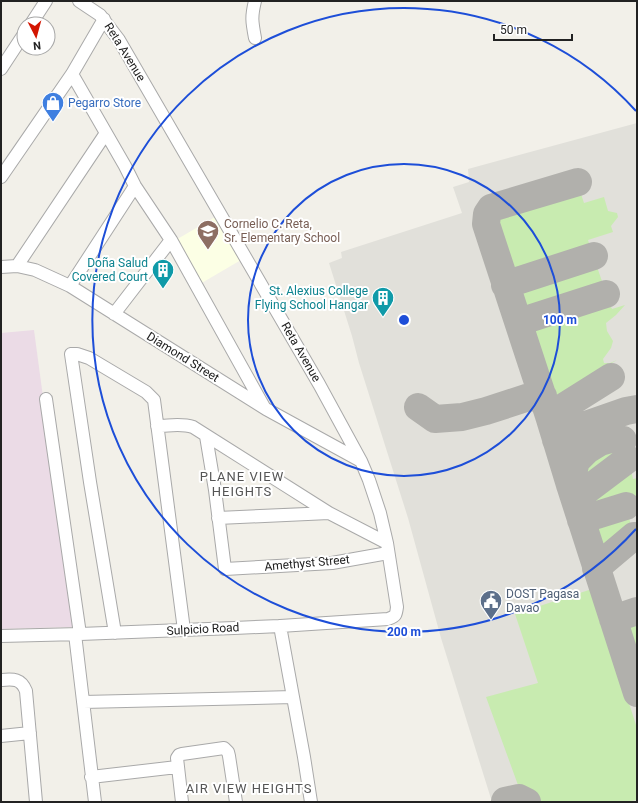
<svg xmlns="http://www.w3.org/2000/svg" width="638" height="803" font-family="Roboto,sans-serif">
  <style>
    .industrial { fill: #ebdbe6 }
    .education { fill: #fcffe5 }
    .airport { fill: #e1e0da }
    .grass { fill: #c8ebb0 }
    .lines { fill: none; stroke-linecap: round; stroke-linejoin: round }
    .taxiway { stroke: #b1b0ac; stroke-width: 28 }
    .minor-casing { stroke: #a9a9a9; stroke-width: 14 }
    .minor { stroke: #fff; stroke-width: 12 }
    .ring { fill: none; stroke: #1d4ed8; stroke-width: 2 }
    .labels { text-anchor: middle; stroke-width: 4; stroke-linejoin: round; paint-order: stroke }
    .street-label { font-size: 12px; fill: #222; stroke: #fff }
    .shop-label { font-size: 12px; fill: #366cbe; stroke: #fff; text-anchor: start }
    .education-label { font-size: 12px; fill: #785e54; stroke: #fff; text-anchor: start }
    .culture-label { font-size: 12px; fill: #0d838f; stroke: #fff; text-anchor: end }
    .service-label { font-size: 12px; fill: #4e5e75; stroke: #fff; text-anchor: start }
    .neighbourhood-label { font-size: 13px; letter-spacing: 1px; fill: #555; stroke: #fff }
    .centre { fill: #1d4ed8; stroke: #fff; stroke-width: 2 }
    .ring-label { font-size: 12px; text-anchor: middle; font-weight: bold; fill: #1d4ed8; stroke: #fff; stroke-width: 4; stroke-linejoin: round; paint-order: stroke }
  </style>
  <rect width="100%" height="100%" fill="#f2f0e9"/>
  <!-- industrial -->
  <path class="industrial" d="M34,330L74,627L1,629V333Z"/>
  <!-- education -->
  <path class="education" d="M215,217L241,260L200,284L174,241Z"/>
  <!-- airport -->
  <path class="airport" d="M637,123V802H492L441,638L408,518L359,363L352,336L329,263L342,258L341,252L462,213L453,187L469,182L468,169Z"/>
  <!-- grass -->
  <path class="grass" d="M574,187L580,191L584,203L604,197L608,211L617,213L618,217L611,226L613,232L588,240L592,252L563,262L561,258L548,262L549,267L513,278L494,218L496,212L501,209Z
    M594,258L605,290L525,314L515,284L551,272L552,276L566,271L565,268Z
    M607,298L612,309L625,305L616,315L606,323L607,331L613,341L611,348L603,359L604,363H610L617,360L605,367L608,373L555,408L527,322Z
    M615,443C622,444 625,446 626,453L585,484C581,484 579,483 578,479C572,459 599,445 615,443Z
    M630,465L633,479L637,478V488L636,490L637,493V499L594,512H589C586,507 583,499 587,494Z
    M627,510C632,529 635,532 616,544C612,547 607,550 602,551L600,550L594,529C594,524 595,521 598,519Z
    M592,589L637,728V800L625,802H532L526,797L522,796L486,697L538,683L515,614Z
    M637,615V654L635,653L633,650L624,622L625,619Z"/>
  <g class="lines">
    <!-- taxiway -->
    <path class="taxiway" d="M578,182L491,208L487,214L486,224L549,416L570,485L637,693
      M505,285L594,256
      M519,322L606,294
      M418,407L435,419L462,417L486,411L526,398L543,396
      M549,416L611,377
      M556,440L583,426L626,411L637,409
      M570,485L576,461L587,450L600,442L614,438L623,440
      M575,499L628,459
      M581,520L626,506
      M596,568L634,536
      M613,619L637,611
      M505,801L519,798L527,802"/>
    <!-- minor casing -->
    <g class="minor-casing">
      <path id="minor" d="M255,1C251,17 252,22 255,38
        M31,24L46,1
        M1,69L24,34
        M72,74L125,166L135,186L171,240L264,407
        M1,177L72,74L104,19
        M17,266L106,133
        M1,267L17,266L35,270L70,286L266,409L361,461
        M70,286L135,186
        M114,314L171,240
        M46,399L80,634
        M157,426C169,426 181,423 193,427L329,513L387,543
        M206,436L215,490L225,569L332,563L388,553
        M218,518L329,513
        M280,626L304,757L311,802
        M115,633L90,482L71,354H77L89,358L146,392L154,400L184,630
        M75,634L95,802
        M1,636L80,634L234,628L280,626L388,619C396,616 396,615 397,607L387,543L380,513L369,480L361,461L319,384L119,40L100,15L79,1
        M1,680C13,679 21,678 26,691L36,802
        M83,702L293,697
        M1,736L30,733
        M91,777L177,767
        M182,802L177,758L179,755L182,754L224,748L228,752L229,756L236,802"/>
    </g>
    <!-- minor -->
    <use href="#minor" class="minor"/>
  </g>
  <!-- distance rings -->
  <g class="ring">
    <circle cx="404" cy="320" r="156"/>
    <path d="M636 529A312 312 0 1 1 636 111"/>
  </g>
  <!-- icons -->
  <defs>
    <g id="shop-pin" transform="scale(1.15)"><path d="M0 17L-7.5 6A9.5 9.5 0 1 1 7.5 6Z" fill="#3f7fe0" stroke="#fff"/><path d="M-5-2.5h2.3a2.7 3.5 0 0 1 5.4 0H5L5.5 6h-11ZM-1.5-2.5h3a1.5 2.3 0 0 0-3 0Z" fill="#fff"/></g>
    <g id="school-pin" transform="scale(1.15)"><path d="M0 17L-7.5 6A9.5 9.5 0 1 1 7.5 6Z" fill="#8d6e63" stroke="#fff"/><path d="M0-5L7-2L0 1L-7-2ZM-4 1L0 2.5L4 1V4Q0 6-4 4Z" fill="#fff"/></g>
    <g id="building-pin" transform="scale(1.15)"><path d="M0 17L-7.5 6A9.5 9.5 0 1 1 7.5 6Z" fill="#0f9aa8" stroke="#fff"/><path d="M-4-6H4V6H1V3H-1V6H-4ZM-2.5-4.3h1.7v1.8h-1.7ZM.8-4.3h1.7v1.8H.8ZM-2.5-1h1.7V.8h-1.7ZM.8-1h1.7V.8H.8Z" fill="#fff"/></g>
    <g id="civic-pin" transform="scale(1.15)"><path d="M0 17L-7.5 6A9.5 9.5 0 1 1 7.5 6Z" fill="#5c6f8a" stroke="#fff"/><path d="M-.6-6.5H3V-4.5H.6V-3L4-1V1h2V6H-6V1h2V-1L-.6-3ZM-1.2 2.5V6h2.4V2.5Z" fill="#fff"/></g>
  </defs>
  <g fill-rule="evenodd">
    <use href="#shop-pin" x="53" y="103"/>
    <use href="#school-pin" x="208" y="231"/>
    <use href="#building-pin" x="163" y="270"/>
    <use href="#building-pin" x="383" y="298"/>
    <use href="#civic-pin" x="491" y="601"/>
  </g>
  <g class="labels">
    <!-- street labels -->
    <g class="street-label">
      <text transform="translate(125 52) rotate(58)" y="4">Reta Avenue</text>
      <text transform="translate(301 352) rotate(60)" y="4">Reta Avenue</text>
      <text transform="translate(183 357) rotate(32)" y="4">Diamond Street</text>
      <text transform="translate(307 563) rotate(-5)" y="4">Amethyst Street</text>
      <text transform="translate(203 629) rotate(-3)" y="4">Sulpicio Road</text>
    </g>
    <!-- shop labels -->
    <g class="shop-label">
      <text x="68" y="107">Pegarro Store</text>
    </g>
    <!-- education labels -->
    <g class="education-label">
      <text x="224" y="228">Cornelio C. Reta,<tspan x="224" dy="14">Sr. Elementary School</tspan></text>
    </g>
    <!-- culture labels -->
    <g class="culture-label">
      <text x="148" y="267">Doña Salud<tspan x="148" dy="14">Covered Court</tspan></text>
      <text x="368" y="295">St. Alexius College<tspan x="368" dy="14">Flying School Hangar</tspan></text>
    </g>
    <!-- service labels -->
    <g class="service-label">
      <text x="506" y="598">DOST Pagasa<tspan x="506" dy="14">Davao</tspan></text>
    </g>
    <!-- neighbourhood labels -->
    <g class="neighbourhood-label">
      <text x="242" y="481">PLANE VIEW<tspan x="242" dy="15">HEIGHTS</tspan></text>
      <text x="249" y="793">AIR VIEW HEIGHTS</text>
    </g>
  </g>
  <circle cx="404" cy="320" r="6" class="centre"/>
  <g class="ring-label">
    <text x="560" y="324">100 m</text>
    <text x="404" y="636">200 m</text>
  </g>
  <!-- border -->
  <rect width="638" height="803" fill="none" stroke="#222222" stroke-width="4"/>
  <!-- north arrow -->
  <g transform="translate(36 36) rotate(174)"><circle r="19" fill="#ffffff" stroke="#a7a7a7"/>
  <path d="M0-3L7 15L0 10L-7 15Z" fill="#d31501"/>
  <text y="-6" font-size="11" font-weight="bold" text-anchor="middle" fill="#222222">N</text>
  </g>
  <!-- scale -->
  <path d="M494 34v6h78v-6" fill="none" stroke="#222222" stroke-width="2"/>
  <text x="500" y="34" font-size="12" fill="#222222" stroke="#ffffff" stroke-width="3" paint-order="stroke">50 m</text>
</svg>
